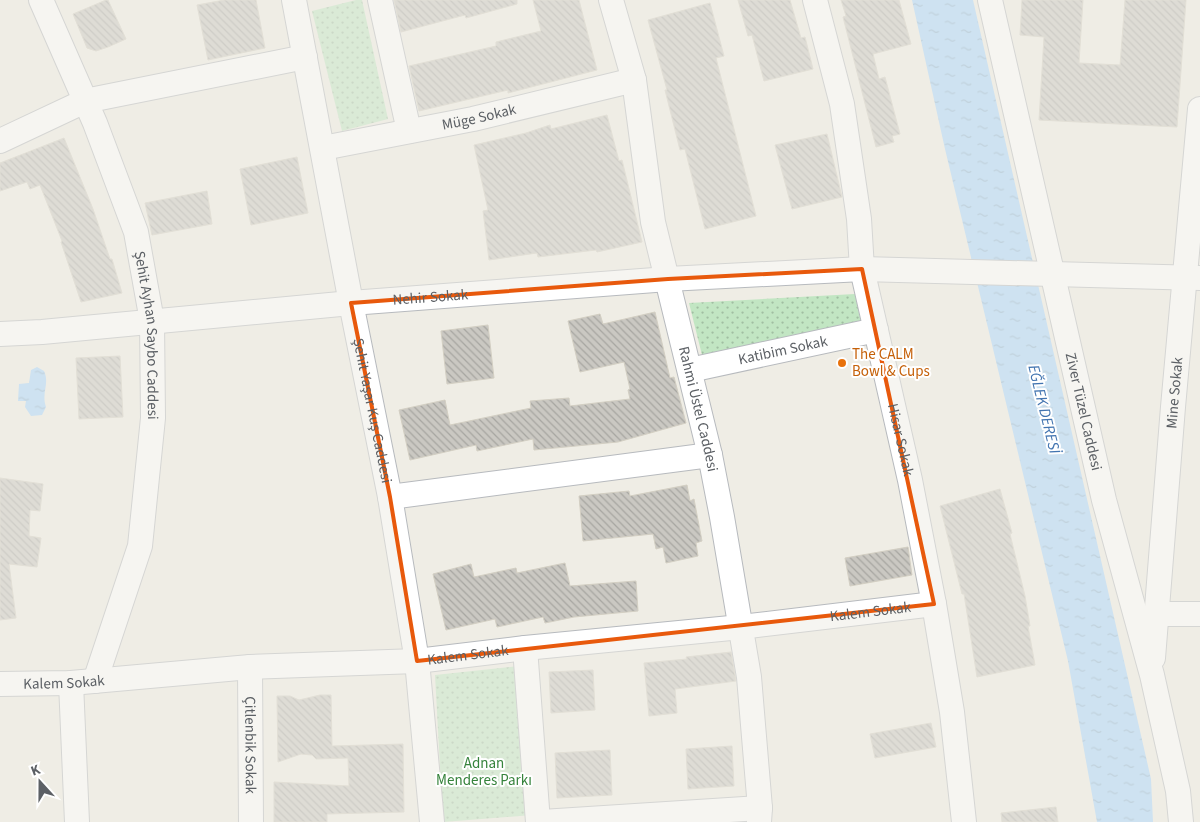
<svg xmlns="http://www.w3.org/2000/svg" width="1200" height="822" font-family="'Source Sans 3',sans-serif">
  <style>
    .park { fill: url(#park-dots) }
    .water { fill: url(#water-ripples) }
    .building { fill: url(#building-back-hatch); stroke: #d3cfc3 }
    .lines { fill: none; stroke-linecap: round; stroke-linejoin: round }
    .minor-casing { stroke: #b7babe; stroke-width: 26 }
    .minor { stroke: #fff; stroke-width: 24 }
    .marked { fill: none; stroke: #e8590c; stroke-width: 4; stroke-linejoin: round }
    .food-dot { fill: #e8710a; stroke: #fff; stroke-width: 2 }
    .labels { text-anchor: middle; stroke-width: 4; stroke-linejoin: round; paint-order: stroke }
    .street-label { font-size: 15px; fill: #5c6065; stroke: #fff }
    .food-label { font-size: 15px; fill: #c56008; stroke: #fff; text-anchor: start }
    .park-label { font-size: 15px; fill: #36833c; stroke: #fff }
    .water-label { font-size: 16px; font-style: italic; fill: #4274b0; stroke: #fff }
  </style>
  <defs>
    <pattern id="park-dots" width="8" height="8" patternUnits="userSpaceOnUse" patternTransform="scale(1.25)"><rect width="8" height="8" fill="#c2e6c3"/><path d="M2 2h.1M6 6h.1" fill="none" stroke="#a1bea2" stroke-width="1.8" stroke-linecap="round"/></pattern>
    <pattern id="water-ripples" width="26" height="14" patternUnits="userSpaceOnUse" patternTransform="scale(1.25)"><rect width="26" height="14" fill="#a6d5fe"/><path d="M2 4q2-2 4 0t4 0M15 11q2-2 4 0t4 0" fill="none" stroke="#8ab0d1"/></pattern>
    <pattern id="building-back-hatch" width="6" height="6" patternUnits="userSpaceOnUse" patternTransform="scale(1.25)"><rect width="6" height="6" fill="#cac8c2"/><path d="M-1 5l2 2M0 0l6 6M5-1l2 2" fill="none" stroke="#a7a6a1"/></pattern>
  </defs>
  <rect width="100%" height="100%" fill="#efede5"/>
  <!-- park -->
  <path class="park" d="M356,0H362L388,119L342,131L312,11Z
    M855,294L863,330L704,363L689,303Z
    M519,666L532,815L443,822L435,675Z"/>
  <!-- water -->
  <path class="water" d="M912,0H973L1151,779L1153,822H1097L1068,661L945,149Z
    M37,367L44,371C50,384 41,393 46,407L42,415L31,416L25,407L26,401H18L19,384L29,383L31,370Z"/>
  <!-- building -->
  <path class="building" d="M106,0H108L126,39L108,47L96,51L87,48L73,14Z
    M224,0H256L265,48L208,60L197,5Z
    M394,0H517V4L466,18L465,15L401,32Z
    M533,0H579L597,70L508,93V90L419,111L409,66L496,46V42L541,31Z
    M738,0H790L801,38L805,37L813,69L764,81L752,35L748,36Z
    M841,0H899L911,44L873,54L879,79L885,77L900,134L892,136L894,142L876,147L843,17L846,16Z
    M1022,0H1083L1079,63L1120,65L1125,0H1186L1177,127L1039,120L1044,37L1020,35Z
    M710,3L724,56L716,58L756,216L705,229L685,149L680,150L665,90H667L648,20Z
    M607,115L619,161L622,160L642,242L597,252L596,250L538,257L537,253L489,260L483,211L488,210L474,145L526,133L550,125L551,129Z
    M827,134L842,197L792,209L775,145Z
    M64,138L93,209L110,259H112L122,293L81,302L61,242L62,241L40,185L30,189L27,182L0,191V163Z
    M297,157L308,213L251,225L240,169Z
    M207,191L212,224L152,235L145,203Z
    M655,312L670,378L674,377L686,423L618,442L534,450L533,439L477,451L476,445L410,460L399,410L445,400L450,425L531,408L530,401L569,398L570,406L630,399L628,390L630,389L624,362L580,372L568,321L600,314L603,324Z
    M488,325L494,378L447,384L441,331Z
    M120,356L123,417L79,419L76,358Z
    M0,478L43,484L40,511L30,510L29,536L41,538L37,567L9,564L16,618L0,620Z
    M687,485L690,501L694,499L702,541L696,543L698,556L666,563L663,547L656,549L653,534L583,541L579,496L629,491L630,496Z
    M1000,489L1012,533L1010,534L1025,596L1030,626H1028L1035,665L977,677L964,594H962L940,506Z
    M908,547L912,575L850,586L845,558Z
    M565,563L570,586L636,581L638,611L574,617L545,623L543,617L497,627L495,619L446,630L433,574L471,564L474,577L516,568L517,573Z
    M731,652L736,681L675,689L677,713L649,716L644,663L687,659L686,657Z
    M593,670L595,710L551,713L549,672Z
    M320,695H331L332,746L403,744L404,812L327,814V822H274V782L349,786L348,758L316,759L312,755L301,754L278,762L277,696H290L299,700Z
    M931,723L936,747L875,758L870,734Z
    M732,746L734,786L688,789L686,749Z
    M610,750L612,795L557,798L555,753Z
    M1056,807L1058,822H1002L1001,813Z"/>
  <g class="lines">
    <!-- minor casing -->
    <g class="minor-casing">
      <g id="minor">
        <path id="s1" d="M41,0L95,123L136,232L152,321L153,418L140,546L95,681"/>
        <path id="s2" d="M294,0L351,303L390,497L417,661L432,822"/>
        <path d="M380,0L409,131"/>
        <path id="s3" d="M611,0L634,80L653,222L710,455L722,517L749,677L760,808L759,822"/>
        <path id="s4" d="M815,0L842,104L859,219L862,269L910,480L934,604L952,712L964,822"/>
        <path id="s5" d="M990,0L1104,500L1152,675L1178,791L1181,822"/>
        <path d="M0,141L85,101L305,57"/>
        <path id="s6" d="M323,148L473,119L634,80"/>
        <path id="s7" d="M0,334L42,332L351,303L668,279L862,269L1200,278"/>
        <path id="s8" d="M690,370L876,330"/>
        <path d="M390,497L710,455"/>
        <path d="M1157,614H1200"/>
        <path d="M525,648L538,822"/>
        <path id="s9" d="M1153,658L1173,407L1200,109"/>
        <path id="s10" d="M250,667L251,822"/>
        <path d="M71,683L77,822"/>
        <path id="s11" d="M0,684L71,683L250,667L417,661L525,648L741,627L934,604"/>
        <path d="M542,822L760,808"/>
      </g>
    </g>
    <!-- minor -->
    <use href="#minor" class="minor"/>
  </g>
  <!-- marked area -->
  <path d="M0 0H1200V822H0ZM862,269L934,604L417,661L390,497L351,303L668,279Z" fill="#efede5" fill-opacity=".55" fill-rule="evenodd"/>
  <path class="marked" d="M862,269L934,604L417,661L390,497L351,303L668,279Z"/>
  <!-- markers -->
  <circle class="food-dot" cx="842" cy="363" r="5"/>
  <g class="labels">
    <!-- street labels -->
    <g class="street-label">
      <text dy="5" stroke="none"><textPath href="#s6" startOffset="159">Müge Sokak</textPath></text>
      <text dy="5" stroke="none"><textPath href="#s7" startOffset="432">Nehir Sokak</textPath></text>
      <text dy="5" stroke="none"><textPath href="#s1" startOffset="355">Şehit Ayhan Saybo Caddesi</textPath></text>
      <text dy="5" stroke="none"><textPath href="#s8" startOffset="95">Katibim Sokak</textPath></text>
      <text dy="5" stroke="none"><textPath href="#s9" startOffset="266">Mine Sokak</textPath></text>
      <text dy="5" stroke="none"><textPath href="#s3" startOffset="419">Rahmi Üstel Caddesi</textPath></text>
      <text dy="5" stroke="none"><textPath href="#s2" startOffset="418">Şehit Yaşar Kuş Caddesi</textPath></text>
      <text dy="5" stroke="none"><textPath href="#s5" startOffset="422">Ziver Tüzel Caddesi</textPath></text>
      <text dy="5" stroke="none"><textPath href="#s4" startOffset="449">Hisar Sokak</textPath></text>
      <text dy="5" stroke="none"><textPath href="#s11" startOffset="874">Kalem Sokak</textPath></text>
      <text dy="5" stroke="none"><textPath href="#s11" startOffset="469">Kalem Sokak</textPath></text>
      <text dy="5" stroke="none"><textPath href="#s11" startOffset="64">Kalem Sokak</textPath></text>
      <text dy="5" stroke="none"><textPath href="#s10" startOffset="78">Çitlenbik Sokak</textPath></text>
    </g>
    <!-- food labels -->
    <g class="food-label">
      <text x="852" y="359">The CALM<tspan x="852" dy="17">Bowl &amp; Cups</tspan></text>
    </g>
    <!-- park labels -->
    <g class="park-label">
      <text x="484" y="768">Adnan<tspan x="484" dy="17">Menderes Parkı</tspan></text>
    </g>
    <!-- water labels -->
    <g class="water-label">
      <text transform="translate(1045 409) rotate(76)" y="6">EĞLEK DERESİ</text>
    </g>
  </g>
  <!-- north arrow -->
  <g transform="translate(40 782) rotate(339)" stroke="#ffffff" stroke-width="4" paint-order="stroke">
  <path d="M0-4L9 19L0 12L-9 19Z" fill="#5c6065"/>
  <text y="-8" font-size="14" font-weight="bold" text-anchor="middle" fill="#5c6065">K</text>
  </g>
</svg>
